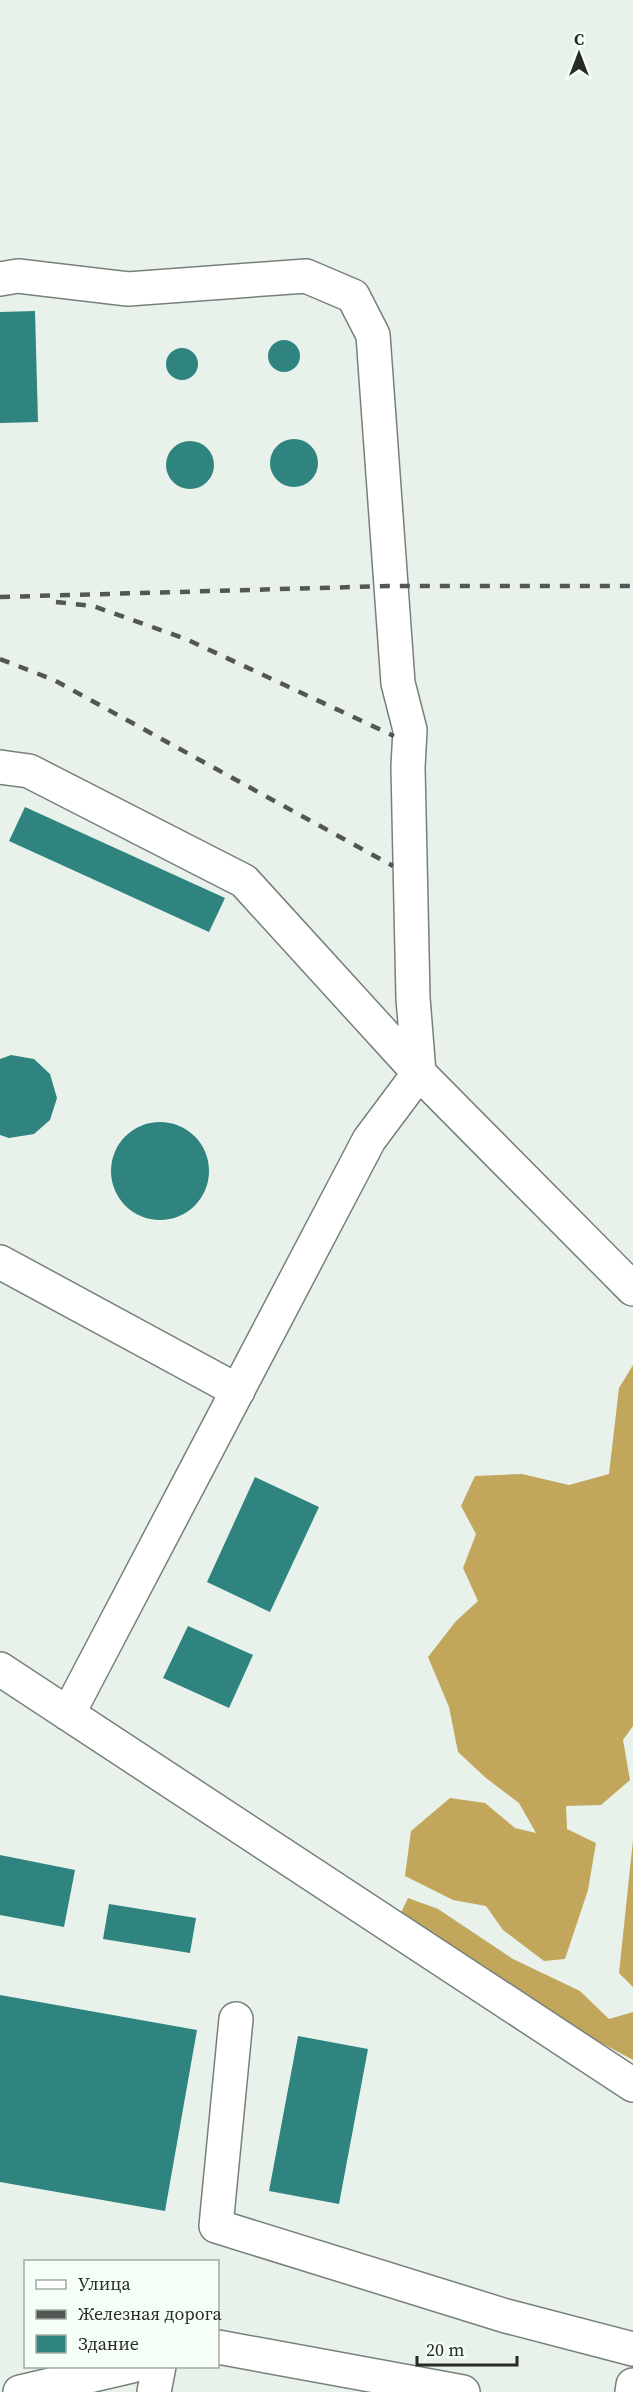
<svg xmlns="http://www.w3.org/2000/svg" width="633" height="2392" font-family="'Source Serif 4',serif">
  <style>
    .forest { fill: #c2a65b }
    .building { fill: #2f847f }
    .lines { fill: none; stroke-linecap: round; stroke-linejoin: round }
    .minor-casing { stroke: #77807a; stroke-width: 36 }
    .minor { stroke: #fff; stroke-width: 33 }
    .rail { stroke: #525753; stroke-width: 4.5; stroke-dasharray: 10 10; stroke-linecap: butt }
  </style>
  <rect width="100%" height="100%" fill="#e8f2eb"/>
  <!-- forest -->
  <path class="forest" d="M633,1365V1726L623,1740L630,1780L601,1805L566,1806L567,1829L596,1843L588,1890L565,1959L544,1961L503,1930L486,1906L453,1900L405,1876L411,1831L450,1798L485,1803L515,1828L536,1833L519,1803L486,1778L458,1752L449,1707L428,1657L456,1621L478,1601L463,1568L476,1534L461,1506L475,1476L522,1474L569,1485L609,1474L619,1388Z
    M633,1840V1987L619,1973Z
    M408,1898L438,1909L513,1959L580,1991L609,2019L633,2012V2060L548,2014L398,1919Z"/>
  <!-- building -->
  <path class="building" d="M35,311L38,422L0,423V312Z
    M268 356a16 16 0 1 1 32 0a16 16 0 1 1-32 0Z
    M166 364a16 16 0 1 1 32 0a16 16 0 1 1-32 0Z
    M270 463a24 24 0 1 1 48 0a24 24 0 1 1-48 0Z
    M166 465a24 24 0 1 1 48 0a24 24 0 1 1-48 0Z
    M25,807L225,898L209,932L9,841Z
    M11,1055L34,1059L50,1074L57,1098L50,1120L34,1134L9,1138L0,1135V1059Z
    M111 1171a49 49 0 1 1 98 0a49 49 0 1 1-98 0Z
    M255,1477L319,1507L270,1612L207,1582Z
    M188,1626L253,1655L229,1708L163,1678Z
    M0,1855L75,1870L64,1927L0,1915Z
    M109,1904L196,1918L190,1953L103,1939Z
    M0,1995L197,2030L165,2211L0,2182Z
    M298,2036L368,2049L339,2204L269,2191Z"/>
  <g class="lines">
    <!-- minor casing -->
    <g class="minor-casing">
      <path id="minor" d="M0,279L18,276L128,289L306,276L353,296L373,335L398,683L410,730L408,767L413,998L419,1073L369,1140L68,1714
        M0,767L29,771L244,881L419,1073L633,1289
        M0,1262L238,1391
        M0,1669L633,2085
        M236,2019L216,2226L506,2316L633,2349
        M218,2347L463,2392
        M20,2392L132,2366
        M154,2392L159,2366
        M632,2392L633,2385"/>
    </g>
    <!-- minor -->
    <use href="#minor" class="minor"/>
    <!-- rail -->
    <path class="rail" d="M0,597L389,586H633
      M56,602L93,606L186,639L394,736
      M0,659L54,680L393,866"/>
  </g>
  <!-- legend -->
  <rect x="24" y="2260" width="195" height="108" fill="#f5fff8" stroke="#a3aaa5" stroke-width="1.5"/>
  <rect x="36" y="2280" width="30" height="9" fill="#ffffff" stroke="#a3aaa5" stroke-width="1.5"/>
  <text x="78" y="2290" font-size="18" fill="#272b28">Улица</text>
  <rect x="36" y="2310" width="30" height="9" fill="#525753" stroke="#a3aaa5" stroke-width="1.5"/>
  <text x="78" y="2320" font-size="18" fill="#272b28">Железная дорога</text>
  <rect x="36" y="2335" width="30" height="18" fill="#2f847f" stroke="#a3aaa5" stroke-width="1.5"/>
  <text x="78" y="2350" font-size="18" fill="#272b28">Здание</text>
  <!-- north arrow -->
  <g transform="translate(579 54)" stroke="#f5fff8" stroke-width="4.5" paint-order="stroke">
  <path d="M0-4.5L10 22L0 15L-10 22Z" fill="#272b28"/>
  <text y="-9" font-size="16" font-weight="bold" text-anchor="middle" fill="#272b28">С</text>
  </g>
  <!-- scale -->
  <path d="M417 2356v9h100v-9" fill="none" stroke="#272b28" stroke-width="3"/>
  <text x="426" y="2356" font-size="18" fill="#272b28" stroke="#f5fff8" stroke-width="4.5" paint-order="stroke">20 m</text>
</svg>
